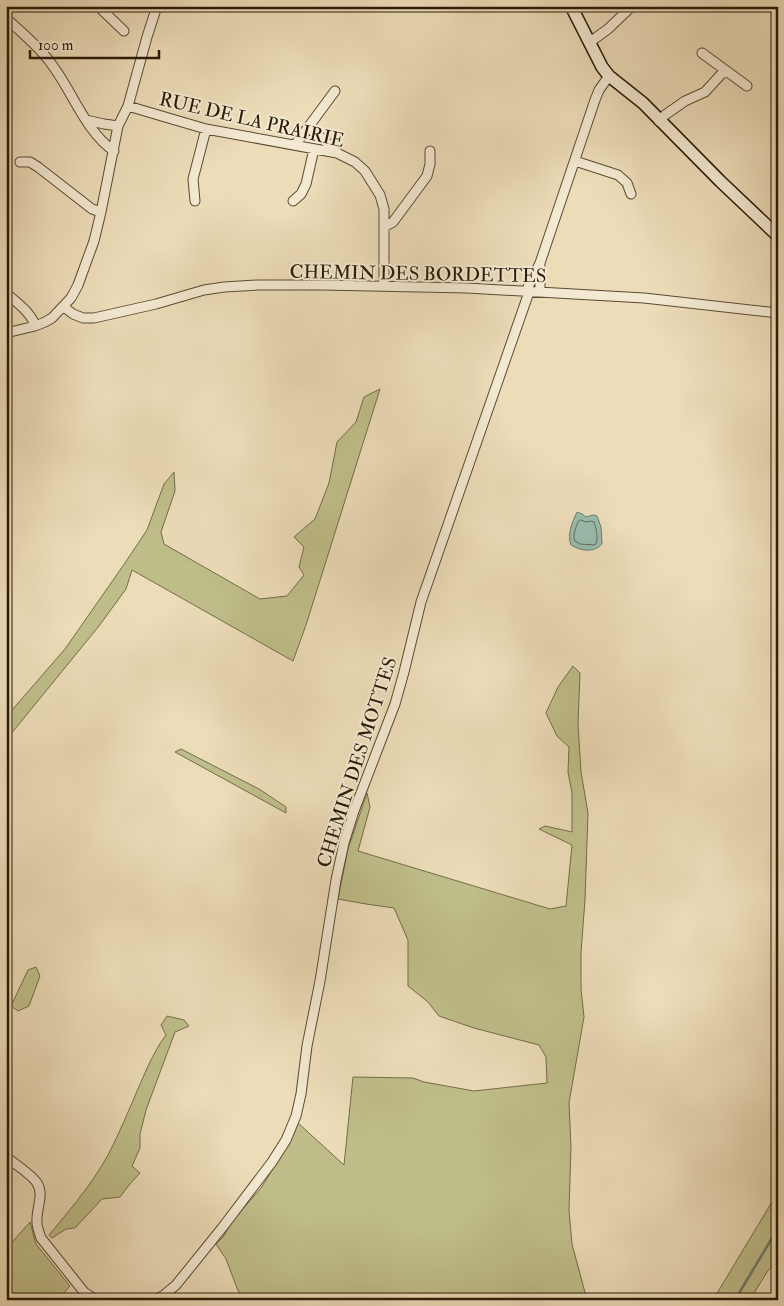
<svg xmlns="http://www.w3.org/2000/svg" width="784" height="1306" font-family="'IM FELL Double Pica',serif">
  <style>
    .green { fill: #bfbe8a; stroke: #746c48 }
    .water { fill: #99bcae; stroke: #6d7b6b }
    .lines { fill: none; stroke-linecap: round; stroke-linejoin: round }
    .shore { stroke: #626b5a; stroke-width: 1 }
    .stream { stroke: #6d7b6b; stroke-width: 2.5 }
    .minor-casing { stroke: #5a4a32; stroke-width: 11 }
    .secondary-casing { stroke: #2a1a06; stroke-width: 14 }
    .minor { stroke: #f3e8d1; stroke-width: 9 }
    .secondary { stroke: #f3e8d1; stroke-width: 11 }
    .labels { text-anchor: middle; stroke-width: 4; stroke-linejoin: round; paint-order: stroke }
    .street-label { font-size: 19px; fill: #2a1a06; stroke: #f3e8d1 }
  </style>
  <rect width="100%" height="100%" fill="#ecdcb8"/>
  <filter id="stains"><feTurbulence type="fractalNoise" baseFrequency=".004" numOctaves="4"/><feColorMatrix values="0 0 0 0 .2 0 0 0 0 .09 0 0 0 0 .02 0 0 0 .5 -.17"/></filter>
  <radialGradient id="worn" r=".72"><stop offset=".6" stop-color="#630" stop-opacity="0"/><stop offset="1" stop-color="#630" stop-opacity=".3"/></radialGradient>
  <!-- green -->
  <path class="green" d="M380,389L306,625L293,661L132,570L126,589L99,626L6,740V717L65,649L125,563L147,530L164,484L174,472L175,491L161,532L164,544L260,599L287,596L304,575L299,567L304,547L294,537L315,519L329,483L337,442L356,422L364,397Z
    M573,666L580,673L578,724L581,772L588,813L585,900L581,952V989L584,1017L569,1103L571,1147L569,1210L572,1244L587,1300H243L237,1288L226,1259L216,1244L223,1237L234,1219L261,1188L292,1138L298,1123L344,1165L353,1077L413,1078L424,1082L474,1091L547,1083L546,1057L539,1045L474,1028L439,1016L428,1002L408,986V940L394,908L366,904L338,899L348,849L367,793L370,807L358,851L550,909L566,906L572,845L539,829L545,826L572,832V793L568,772L569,747L557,736L546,713L558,687Z
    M181,749L259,789L286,807V813L175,752Z
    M36,967L40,976L29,1006L18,1011L11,1006L28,970Z
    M167,1016L184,1020L189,1026L175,1032L146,1110L140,1134V1148L132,1166L140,1173L129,1185L120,1197L102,1199L75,1228L66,1229L52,1238L49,1235C74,1205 99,1176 115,1141C127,1116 137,1090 149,1064C154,1054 159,1044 166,1035L161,1025Z
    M778,1192V1260L767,1272L750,1300H713Z
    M30,1222L36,1244L70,1286L58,1300H6V1249Z"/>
  <!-- water -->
  <path class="water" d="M577,512L582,514L586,517L593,515L597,516L601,527L602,544C594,553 581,551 571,545C567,534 572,523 577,512Z"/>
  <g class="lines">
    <!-- shore -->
    <path class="shore" d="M581,520L586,522L591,521L594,522C596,528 599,539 595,545L580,544L575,541C572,535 576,528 578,522Z"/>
    <!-- stream -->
    <path class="stream" d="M735,1300L778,1228"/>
    <!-- minor casing -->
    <g class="minor-casing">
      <path id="minor" d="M98,6L124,31
        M766,6H770
        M6,18C23,34 42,49 55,69C73,94 87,133 114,151
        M590,42L608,29L632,6
        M702,53L747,86
        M128,106L148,112L206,129L337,153L355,162L365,171L380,195L384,209V286
        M86,120L104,124L118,126
        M659,121L665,115L685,101L705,92L725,70
        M308,127L325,141L337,152
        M295,145L335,91
        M575,161L618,175L627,183L631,194
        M20,162H30L38,167L92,209L101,212
        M195,201L193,179L206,129
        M293,201L301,194L306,184L314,149
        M384,227L393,222L427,176L430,164V151
        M540,291V266
        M6,293C16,302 32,313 35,326
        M64,307L73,314L83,318H94L156,304L204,290L224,287L258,285H322L467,288L644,298L778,313
        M6,333L35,326L45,322L52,318L71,298L78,285L94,241L101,212L118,126L128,106L147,37L157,6
        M6,1157C14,1163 32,1175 37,1183C44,1194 37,1207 37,1219C36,1225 39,1232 41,1238L84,1292L96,1300
        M155,1300L164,1295L176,1285L222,1228L272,1162L286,1140L296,1116L301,1094L307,1046L320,981L336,880L344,843L354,811L395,704L404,672L421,602L528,295V287L540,263L595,100L599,90L609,76"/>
    </g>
    <!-- secondary casing -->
    <g class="secondary-casing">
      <path id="secondary" d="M571,6L602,67L609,76L643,103L720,181L778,236"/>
    </g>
    <!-- minor -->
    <use href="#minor" class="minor"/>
    <!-- secondary -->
    <use href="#secondary" class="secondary"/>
  </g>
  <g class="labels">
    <!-- street labels -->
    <g class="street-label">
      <text transform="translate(252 119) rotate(13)" y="7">RUE DE LA PRAIRIE</text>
      <text transform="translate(418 273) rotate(1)" y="7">CHEMIN DES BORDETTES</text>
      <text transform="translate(356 762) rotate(-72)" y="7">CHEMIN DES MOTTES</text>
    </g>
  </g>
  <!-- margin -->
  <rect width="784" height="1306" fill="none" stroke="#ecdcb8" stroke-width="25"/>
  <rect x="8" y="8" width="769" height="1291" fill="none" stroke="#2a1a06" stroke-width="2.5"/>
  <rect x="12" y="12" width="759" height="1281" fill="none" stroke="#2a1a06"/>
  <!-- scale -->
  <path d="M30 50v8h129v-8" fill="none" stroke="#2a1a06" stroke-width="2.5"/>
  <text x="38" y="50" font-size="15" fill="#2a1a06" stroke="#f3e8d1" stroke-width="4" paint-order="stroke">100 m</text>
  <rect width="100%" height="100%" filter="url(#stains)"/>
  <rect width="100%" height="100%" fill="url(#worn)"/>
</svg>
